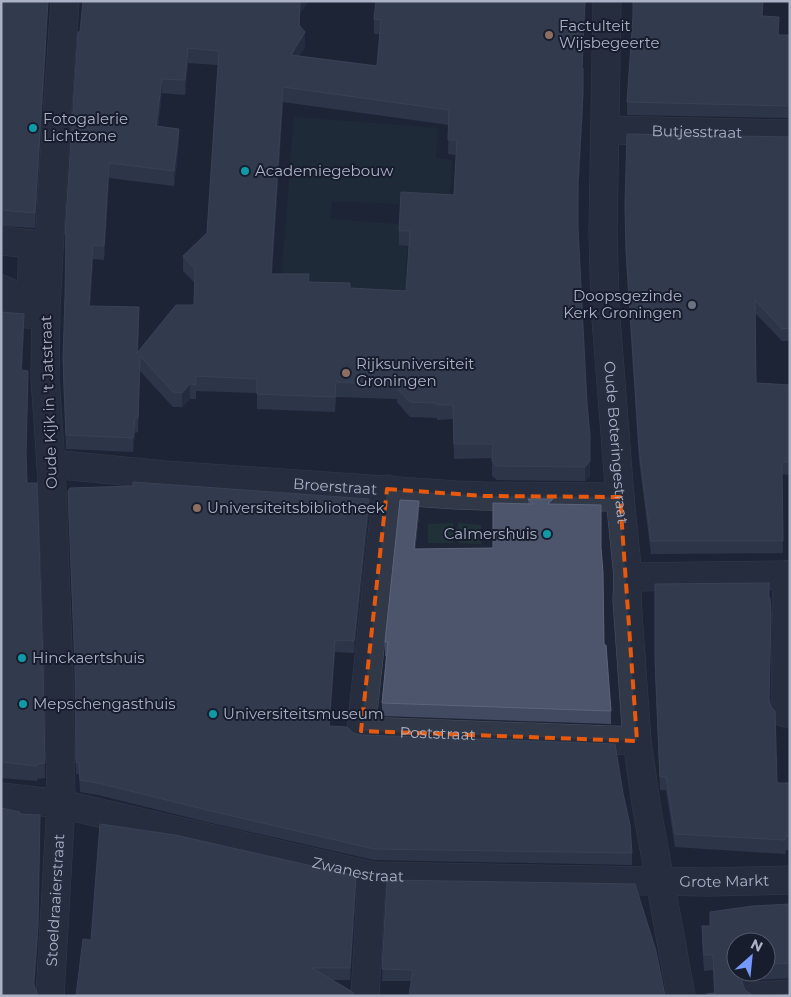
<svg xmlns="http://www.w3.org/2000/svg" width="791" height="997" font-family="Montserrat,sans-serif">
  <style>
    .green { fill: #203238 }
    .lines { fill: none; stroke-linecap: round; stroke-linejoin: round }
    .street-casing { stroke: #4c5263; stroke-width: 29 }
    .street { stroke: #313848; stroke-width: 28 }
    .wall { fill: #414a60; fill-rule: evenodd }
    .shaded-wall { fill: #2e364b }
    .building { fill: #4c556b; stroke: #5b6479; fill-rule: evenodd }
    .marked { fill: none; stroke: #e8590c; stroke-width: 4; stroke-dasharray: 10 6; stroke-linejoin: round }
    .education-dot { fill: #8d6e63; stroke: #171d2c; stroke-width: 2 }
    .culture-dot { fill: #0f9aa8; stroke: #171d2c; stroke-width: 2 }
    .worship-dot { fill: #6b7280; stroke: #171d2c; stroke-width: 2 }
    .labels { text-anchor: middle; stroke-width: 4; stroke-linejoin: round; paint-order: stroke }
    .poi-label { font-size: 15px; fill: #abb2c5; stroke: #171d2c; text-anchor: start }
    .street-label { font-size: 15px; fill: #abb2c5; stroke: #171d2c }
  </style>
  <rect width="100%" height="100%" fill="#1e2537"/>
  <!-- green -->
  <path class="green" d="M294,117L438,128L436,158L452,160L449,206L332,201L330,219L409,225L405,276L460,280L459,300L281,286Z
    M453,523V543H428V524Z
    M458,523L481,525V544L457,543Z"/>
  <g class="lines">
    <!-- street casing -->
    <g class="street-casing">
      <g id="street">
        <path id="s1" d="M607,1L603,232L605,306L620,497L628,577L627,600L637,741L647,810L681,996"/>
        <path id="s2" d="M605,130L790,134"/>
        <path d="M1,241L33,244L30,314L1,312"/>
        <path d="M1,289L44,308"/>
        <path id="s3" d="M51,464L165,475L456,495L484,496L620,497"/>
        <path id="s4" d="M387,489L361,731L637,741"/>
        <path d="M787,575L785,713H790"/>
        <path d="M628,577L790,575"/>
        <path id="s5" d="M1,797L61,804L372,876L708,882L790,880"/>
        <path id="s6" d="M50,996L61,804L59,677L51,464L45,378L46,308L53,176L65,1"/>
        <path d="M365,996L372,876"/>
        <path d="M758,996L790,994"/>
      </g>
    </g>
    <!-- street -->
    <use href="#street" class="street"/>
  </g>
  <!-- wall -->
  <path class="wall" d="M1,1L46,44L35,228L1,226Z
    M83,1H309L300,13V26L305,47L299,56L377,66L380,34H374V19L376,1H585L582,68L583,108L578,196V229L590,476L585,481L497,480L492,476V458L454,459L453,419L437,420V418L410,417L397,402V399L336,397L335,412L257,409V393L196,391V399H190L182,407H173L140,371L138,432L135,433L133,452L66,449L63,373L66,247H65V233ZM188,63L218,65L207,233L183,256V271L195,283L194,305L138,352L139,321L90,306L93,259L104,260L109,178L174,186L179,144L158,127L162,93L185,95ZM283,102L449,125L448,154L456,155L454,195L399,231V245L409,246L406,291L350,288L308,282L272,274Z
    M633,16H762L779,35H790V118L627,115V102Z
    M790,137V341H782L755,313L756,383L790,385V475L782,474L783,553L651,554L639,460L626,261L625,206Z
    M1,312L24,329L22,370L27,483L43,662L45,778L37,779V781L1,778Z
    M68,491L369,511L354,653L335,652L329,726L353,733L632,853V865L374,860L207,822L98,795L80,792L79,774H76L75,677Z
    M528,499L553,504L601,548L604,645L611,711V724L382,716V703L386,656H385V642L419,515L415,549L493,548L528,504Z
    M655,584L770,700L777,783H790V850H786L785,854L675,847L666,790H660L655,672Z
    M387,880L665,996L411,981H382Z
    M356,888L350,980H332L91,940Z
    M790,904V978L757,980L750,983L745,988L714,993L713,970L704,971L702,942V926H710V912ZM766,942V972H736Z"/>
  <!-- shaded-wall -->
  <path class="shaded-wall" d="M48,1L46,44L35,228V213Z
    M300,1H309L300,13L299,39Z
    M305,32V47L291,69V55Z
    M188,48V63L185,95V80Z
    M583,68V108L578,196V182Z
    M162,79V93L156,141V126Z
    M283,87V102L271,288V274Z
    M179,129V144L174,186V171Z
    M109,163V178L104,260V246Z
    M93,245V259L89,320V306Z
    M139,307V321L137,368V353Z
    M24,314V329L21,385V370Z
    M190,384V399L182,407V393Z
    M135,418V433L133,452V438Z
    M590,461V476L585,481V467Z
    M369,499V511L354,653V641Z
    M553,499V512L548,504Z
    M419,501V515L414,562V549Z
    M335,640V652L329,738V726Z
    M40,815L38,937L34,990Z
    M356,876V888L350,980V968Z
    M745,972H757V980L750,983L744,989L742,982L744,973Z"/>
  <!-- building -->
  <path class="building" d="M1,1H48L35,213L1,210Z
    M83,1H300L299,25L305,32L291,55L377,66L381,20L374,19L376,1H585L582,68H583V93L578,182V228L587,404L590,435V461L585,467L497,466L492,461L493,444H454L453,405H437V403L410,402L397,388V385L336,382L335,397L257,394V379L196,376V385L190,384L182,393L173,392L140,356L138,418H135L133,438L66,435L63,359L65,297L66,233H65L78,32H80ZM188,48L219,51L207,233L183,256L195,269L194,305H176L137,353L139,307L89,306L93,245L104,246L109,163L174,171L179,129L156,126L162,79L185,80ZM283,87L449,110L448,140H457L454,195L401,192L399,231H410L406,291L350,288V283L308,282L309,274H271Z
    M633,1H763L762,16L779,17L778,35H790V106L627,102L633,16Z
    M627,134L790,137V328L782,329L755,300L756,383L790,385V462H782L783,541H651L639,448L626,249L625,206Z
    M1,312L24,314L21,370L28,371L26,454L27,483H37L43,662L45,763L37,764V766L1,762Z
    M133,482L369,499L354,641L335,640L329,726L347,727L353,733L360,735L615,744L623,793L630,825L632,853L374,849L207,810L98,783L80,780L79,762L76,763L75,665L68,491L70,488L133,486Z
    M528,499H553L548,504L601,505V548L603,572L604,645H606L611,711L382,703L388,642H385L400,500L419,501L414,549L493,548V503L533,504Z
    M769,583V598H770L771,615L769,700L771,707L775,711L777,783H790V837L786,836L785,840L675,834L666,777H660L655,659V584Z
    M1,808L20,812L19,814L40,815L38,926L34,980V985L37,993V996H1Z
    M100,824L175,835L356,876L350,968H312L351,991L355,996H76L83,939L91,940Z
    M387,880L635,884L656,951L665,996H409L413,970L382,969Z
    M790,904V963L766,964V942H736V972H745L744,973L742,982L745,990L752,995L757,996H707V994L715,993L713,955H704L702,926H710V912L753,906Z
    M790,994V996H766Z"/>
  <!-- marked area -->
  <path d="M0 0H791V997H0ZM387,489L484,496L620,497L637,741L361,731Z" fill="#1e2537" fill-opacity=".55" fill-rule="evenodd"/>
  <path class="marked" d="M387,489L484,496L620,497L637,741L361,731Z"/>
  <!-- markers -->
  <g class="education-dot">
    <circle cx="549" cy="35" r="5"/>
    <circle cx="346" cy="373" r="5"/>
    <circle cx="197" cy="508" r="5"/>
  </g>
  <g class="culture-dot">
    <circle cx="33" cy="128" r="5"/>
    <circle cx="245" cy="171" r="5"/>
    <circle cx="547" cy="534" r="5"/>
    <circle cx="22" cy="658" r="5"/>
    <circle cx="23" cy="704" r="5"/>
    <circle cx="213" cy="714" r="5"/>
  </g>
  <circle class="worship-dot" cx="692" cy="305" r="5"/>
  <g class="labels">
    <!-- poi labels -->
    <g class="poi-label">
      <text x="559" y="31">Factulteit<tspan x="559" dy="17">Wijsbegeerte</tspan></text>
      <text x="43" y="124">Fotogalerie<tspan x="43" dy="17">Lichtzone</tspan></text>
      <text x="255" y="176">Academiegebouw</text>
      <text x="682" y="301" text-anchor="end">Doopsgezinde<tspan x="682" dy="17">Kerk Groningen</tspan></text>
      <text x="356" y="369">Rijksuniversiteit<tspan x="356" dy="17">Groningen</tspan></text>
      <text x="207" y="513">Universiteitsbibliotheek</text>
      <text x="537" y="539" text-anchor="end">Calmershuis</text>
      <text x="32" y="663">Hinckaertshuis</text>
      <text x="33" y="709">Mepschengasthuis</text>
      <text x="223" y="719">Universiteitsmuseum</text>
    </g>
    <!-- street labels -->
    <g class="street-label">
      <text dy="5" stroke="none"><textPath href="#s2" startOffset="92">Butjesstraat</textPath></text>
      <text transform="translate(49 402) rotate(-92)" y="5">Oude Kijk in 't Jatstraat</text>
      <text dy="5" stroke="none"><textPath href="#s1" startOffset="442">Oude Boteringestraat</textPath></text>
      <text dy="5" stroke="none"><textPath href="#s3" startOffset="285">Broerstraat</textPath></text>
      <text dy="5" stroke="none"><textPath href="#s4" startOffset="320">Poststraat</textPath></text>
      <text dy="5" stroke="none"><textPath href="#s5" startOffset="365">Zwanestraat</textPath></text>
      <text dy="5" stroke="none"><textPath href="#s5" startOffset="732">Grote Markt</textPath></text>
      <text dy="5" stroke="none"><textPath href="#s6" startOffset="96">Stoeldraaierstraat</textPath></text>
    </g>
  </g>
  <!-- border -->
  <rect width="791" height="997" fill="none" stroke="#abb2c5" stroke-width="5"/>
  <!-- north arrow -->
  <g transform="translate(751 957) rotate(27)"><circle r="24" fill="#171d2c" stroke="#525969"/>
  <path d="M0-4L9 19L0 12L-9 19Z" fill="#7699ff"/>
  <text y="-8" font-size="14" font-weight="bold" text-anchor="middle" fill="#abb2c5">N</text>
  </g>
</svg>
